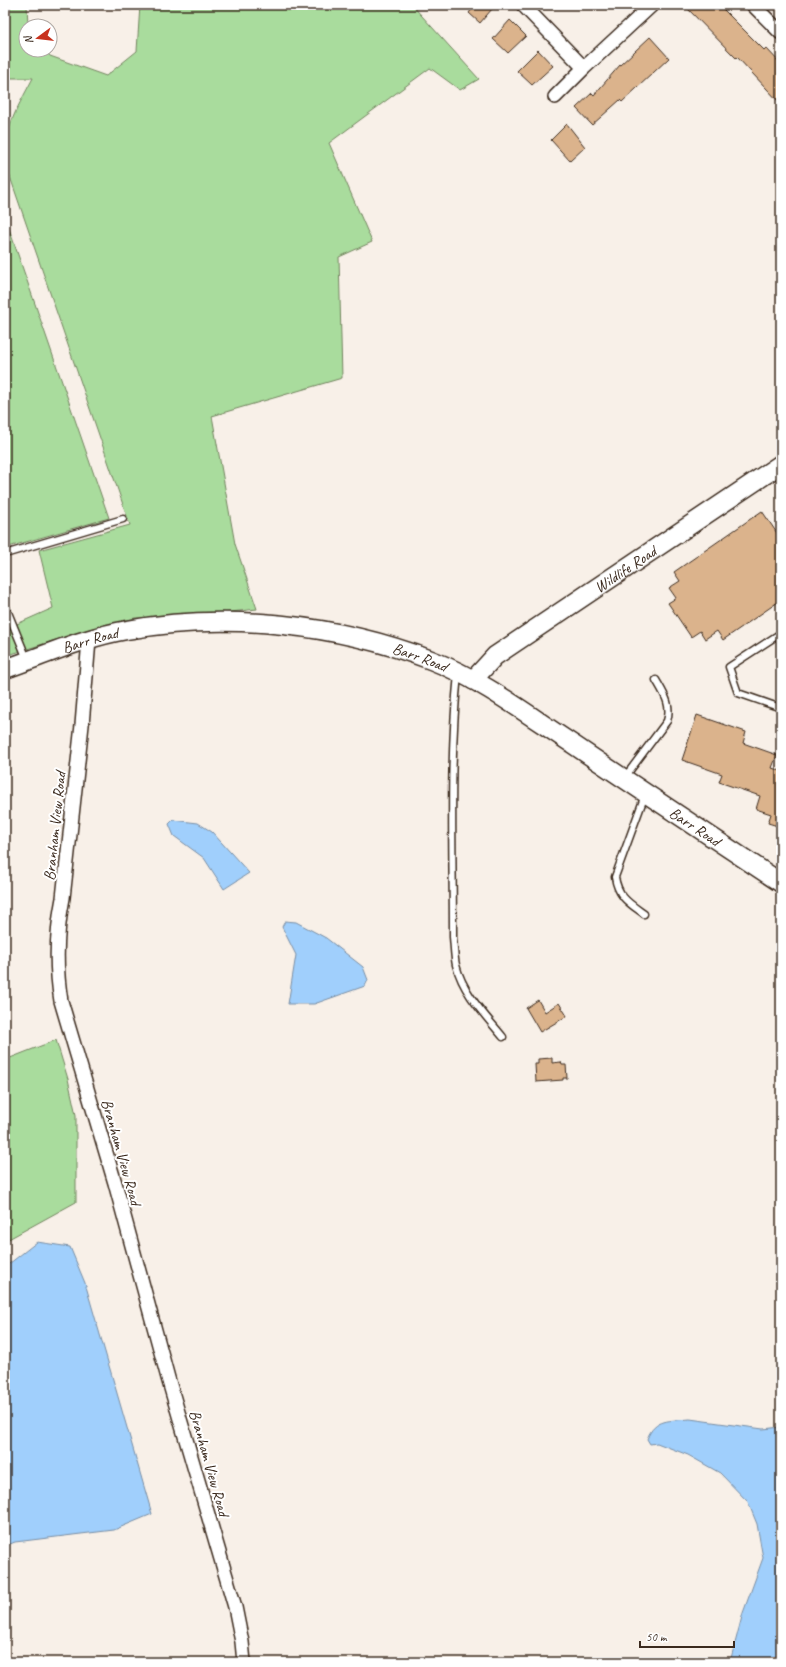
<svg xmlns="http://www.w3.org/2000/svg" width="786" height="1667" font-family="Caveat,sans-serif">
  <style>
    .green { fill: #a9dc9d; stroke: #72835e }
    .water { fill: #a0cffc; stroke: #788da3 }
    .building { fill: #dbb38c; stroke: #3b2a1e }
    .lines { fill: none; stroke-linecap: round; stroke-linejoin: round }
    .lane-casing { stroke: #3b2a1e; stroke-width: 9 }
    .street-casing { stroke: #3b2a1e; stroke-width: 16 }
    .secondary-casing { stroke: #3b2a1e; stroke-width: 21 }
    .lane { stroke: #fff; stroke-width: 6 }
    .street { stroke: #fff; stroke-width: 13 }
    .secondary { stroke: #fff; stroke-width: 18 }
    .labels { text-anchor: middle; stroke-width: 4; stroke-linejoin: round; paint-order: stroke }
    .street-label { font-size: 16px; fill: #3b2a1e; stroke: #fff }
  </style>
  <rect width="100%" height="100%" fill="#f8f0e8"/>
  <filter id="ink" filterUnits="userSpaceOnUse"><feTurbulence type="fractalNoise" baseFrequency=".025" numOctaves="2"/><feDisplacementMap in="SourceGraphic" scale="8" xChannelSelector="R" yChannelSelector="G"/><feConvolveMatrix kernelMatrix="1 2 1 2 8 2 1 2 1" color-interpolation-filters="sRGB"/></filter>
  <g filter="url(#ink)">
    <!-- green -->
    <path class="green" d="M5,5H27L28,26H26V50H45L50,56L106,76L137,51L140,5H412L479,79L460,90L430,68L329,143L372,242L339,257L342,378L212,416L235,544L257,609L213,614L135,618L81,632L5,656V623L8,628L53,608L39,550L130,525L8,171C0,133 16,111 33,78H5Z
      M5,217L109,518L5,548Z
      M56,1040L68,1079L76,1115V1202L5,1241V1060Z"/>
    <!-- water -->
    <path class="water" d="M173,820L198,823L212,832L249,873L224,889L204,858L174,836L169,824Z
      M285,921L296,922L326,938L363,967L368,980L365,986L314,1004H288L296,955L282,927Z
      M37,1242L70,1247L85,1283L152,1514L114,1530L15,1542L5,1546V1267Z
      M690,1419L763,1429L781,1427V1662H730L743,1613L763,1558L757,1524L748,1502L720,1473L688,1455L657,1443L650,1444L647,1439C655,1418 670,1421 690,1419Z"/>
    <!-- building -->
    <path class="building" d="M475,5H488L492,9L480,23L469,13Z
      M684,5H719L764,50L766,48L781,64V104L737,57L736,58Z
      M510,20L526,36L508,53L493,39Z
      M650,37L669,58L622,102L620,100L592,125L576,108L592,93L594,95L620,65Z
      M538,50L553,66L532,85L517,71Z
      M567,124L585,147L570,161L551,140Z
      M762,511L781,539V600L723,640L717,631L705,639L700,631L691,637L668,603L676,598L669,588L680,581L674,572Z
      M697,715L746,732L743,743L777,755L772,768L781,771V827L768,823L771,814L756,809L760,796L719,782L722,774L682,760Z
      M538,1000L545,1012L559,1003L567,1016L540,1032L526,1008Z
      M552,1058V1063L561,1062L562,1065H566L567,1078H563V1080L536,1082L535,1064H538V1059Z"/>
    <g class="lines">
      <!-- lane casing -->
      <g class="lane-casing">
        <path id="lane" d="M5,554L123,519
          M5,605L27,659
          M781,633L729,667L738,693L781,708
          M458,674C449,761 453,850 453,937C454,946 454,956 456,965C463,993 485,1015 503,1037
          M625,777L667,721C672,705 664,694 656,680
          M644,914C629,903 618,897 615,877L645,795"/>
      </g>
      <!-- street casing -->
      <g class="street-casing">
        <path id="street" d="M523,5L584,68
          M753,5L781,33
          M555,97L584,68L652,5
          M89,640L82,725L63,898C56,933 55,965 61,1001L115,1183L168,1378L235,1607L242,1642L244,1662"/>
      </g>
      <!-- secondary casing -->
      <g class="secondary-casing">
        <g id="secondary">
          <path id="s1" d="M5,669C45,655 86,637 127,630C227,612 337,624 431,660C483,680 528,715 574,745C643,792 712,837 781,883"/>
          <path id="s2" d="M473,680L495,656L781,464"/>
        </g>
      </g>
      <!-- lane -->
      <use href="#lane" class="lane"/>
      <!-- street -->
      <use href="#street" class="street"/>
      <!-- secondary -->
      <use href="#secondary" class="secondary"/>
    </g>
  </g>
  <g class="labels">
    <!-- street labels -->
    <g class="street-label">
      <text dy="6" stroke="none"><textPath href="#s2" startOffset="189">Wildlife Road</textPath></text>
      <text dy="6" stroke="none"><textPath href="#s1" startOffset="90">Barr Road</textPath></text>
      <text dy="6" stroke="none"><textPath href="#s1" startOffset="426">Barr Road</textPath></text>
      <text transform="translate(54 826) rotate(-84)" y="6">Branham View Road</text>
      <text dy="6" stroke="none"><textPath href="#s1" startOffset="750">Barr Road</textPath></text>
      <text transform="translate(122 1152) rotate(74)" y="6">Branham View Road</text>
      <text transform="translate(210 1463) rotate(74)" y="6">Branham View Road</text>
    </g>
  </g>
  <!-- margin -->
  <rect width="786" height="1667" fill="none" stroke="#fff" stroke-width="20"/>
  <rect x="10" y="10" width="766" height="1647" fill="none" stroke="#3b2a1e" stroke-width="1.5" filter="url(#ink)"/>
  <!-- north arrow -->
  <g transform="translate(38 38) rotate(255)"><circle r="19" fill="#ffffff" stroke="#b1aaa5"/>
  <path d="M0-3L7 15L0 10L-7 15Z" fill="#c8321e"/>
  <text y="-6" font-size="11" font-weight="bold" text-anchor="middle" fill="#3b2a1e">N</text>
  </g>
  <!-- scale -->
  <path d="M640 1641v6h94v-6" fill="none" stroke="#3b2a1e" stroke-width="2"/>
  <text x="646" y="1641" font-size="12" fill="#3b2a1e" stroke="#ffffff" stroke-width="3" paint-order="stroke">50 m</text>
</svg>
